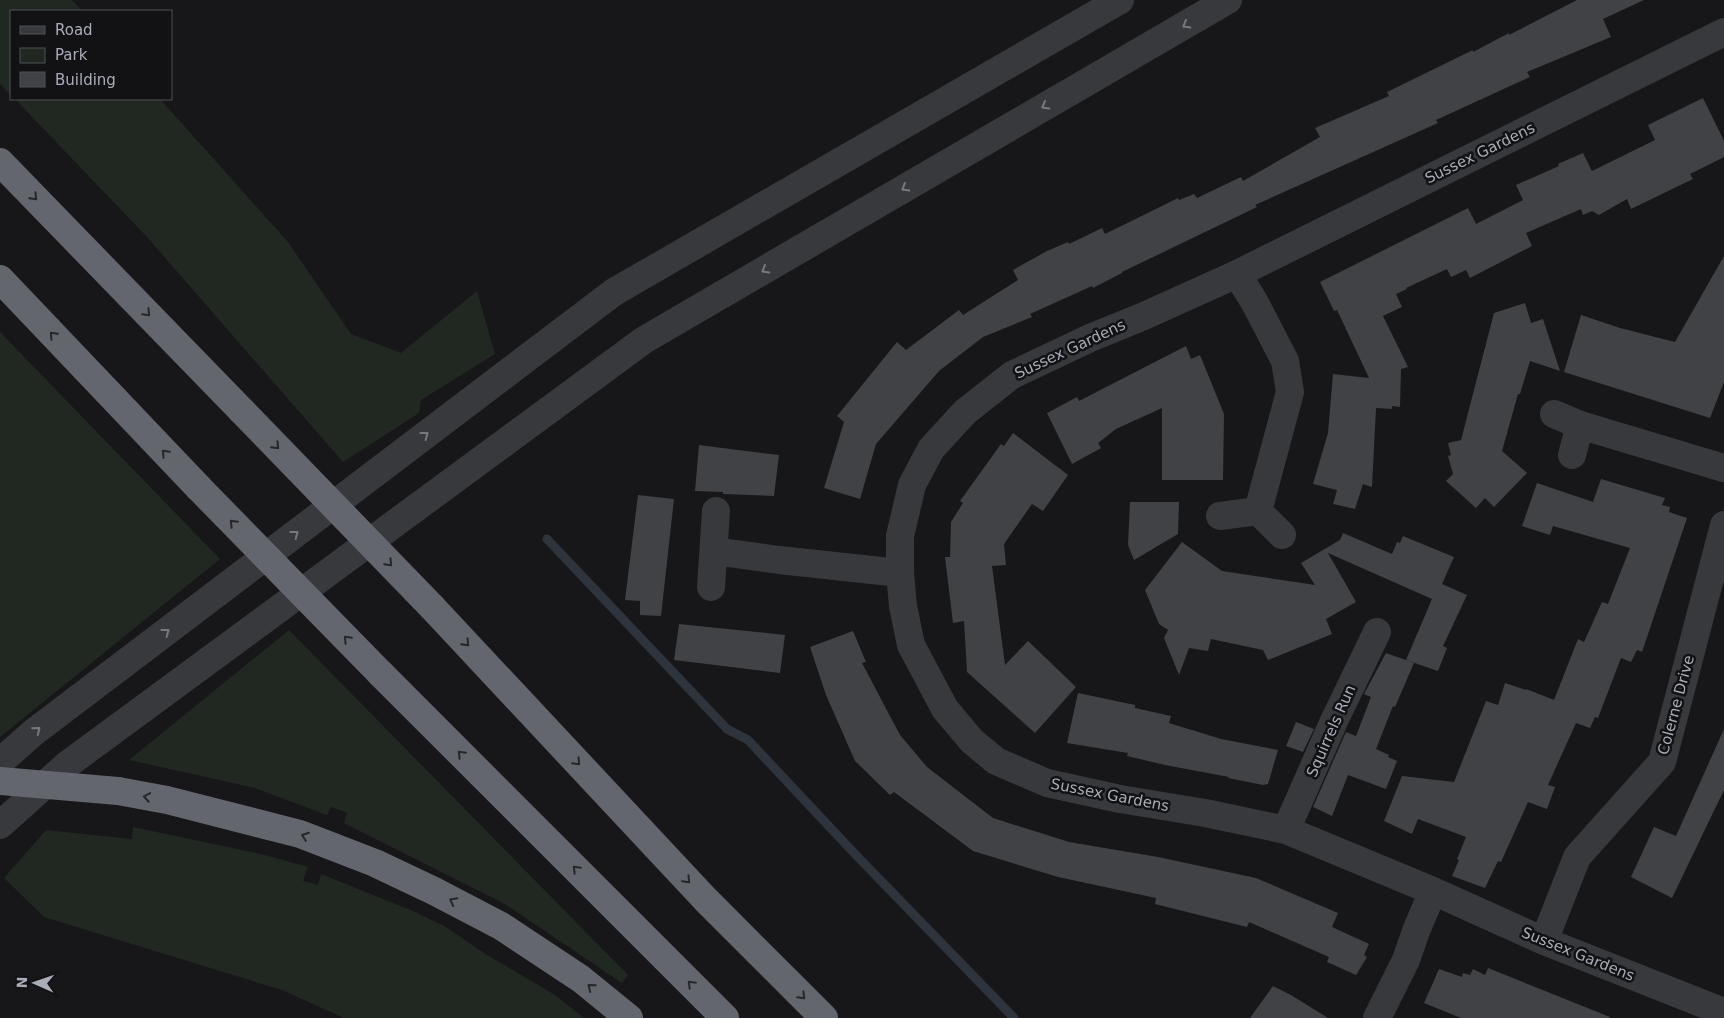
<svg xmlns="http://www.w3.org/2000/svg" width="1724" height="1018" font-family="'DejaVu Sans',sans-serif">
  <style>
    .green { fill: #212822 }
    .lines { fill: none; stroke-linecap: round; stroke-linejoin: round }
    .stream { stroke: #2e343c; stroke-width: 9 }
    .building { fill: #414246 }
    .minor { stroke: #38393d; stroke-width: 28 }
    .highway { stroke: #64666e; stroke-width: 28 }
    .highway-bridge { stroke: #64666e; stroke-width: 28 }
    .oneway { stroke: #777981 }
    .oneway2 { stroke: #26272a }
    .labels { text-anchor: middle; stroke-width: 5; stroke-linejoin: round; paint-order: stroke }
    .street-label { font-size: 15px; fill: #aaadb8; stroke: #121214 }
  </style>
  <rect width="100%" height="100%" fill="#171719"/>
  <!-- green -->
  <path class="green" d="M0,0H72L82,11H11V95L0,84Z
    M15,99H160L288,242L351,334L401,353L477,291L495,354L421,400L419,413L343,462L147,237Z
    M0,332L220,559L0,737Z
    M289,630L628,975L622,983L505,904L344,823L347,813L331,807L327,815L255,788L129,760Z
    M133,827L265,855L308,867L303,881L318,885L321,874L413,911L446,927L487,955L555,995L584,1018H344L282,990L44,917L4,878L46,830L132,839Z"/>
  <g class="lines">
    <!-- stream -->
    <path class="stream" d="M547,539L727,729L748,740L855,854L1014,1018"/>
  </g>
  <!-- building -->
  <path class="building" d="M1577,0H1644L1603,19L1611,37L1527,72L1530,77L1436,120L1438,123L1255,205L1257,207L1122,272V273L1093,288L1092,286L1030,314L1032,317L983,337L939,371L876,444L860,499L824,488L844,422L837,416L897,342L906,350L959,310L963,315L1018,280L1013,270L1047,251L1068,242L1069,244L1102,228L1105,234L1178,198L1179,200L1194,194L1197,198L1241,177L1243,181L1320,137L1315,128L1389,96L1387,92L1473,50V52L1509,33V35Z
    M1703,98L1724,141V157L1690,174L1693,179L1631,209L1627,199L1599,215L1592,211L1583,215L1581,209L1526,233L1532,246L1470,278L1466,270L1451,277L1447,269L1406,288L1407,289L1396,294L1402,307L1383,316L1408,367L1401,369L1400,407L1392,406V409L1376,408L1372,487L1363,484L1355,509L1333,504L1337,490L1313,484L1328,433L1333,374L1369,378L1337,310L1334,311L1320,282L1468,208L1476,224L1523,200L1516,185L1559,166L1558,164L1583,153L1592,171L1655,140L1648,125Z
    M1724,256V382L1710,418L1564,372L1581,315L1620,328L1675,342Z
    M1525,303L1531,323L1543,319L1560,371L1530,361L1520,394H1518L1502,451L1527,473L1494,507L1485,498L1476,508L1446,481L1453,474L1448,456L1451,455L1448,443L1461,440L1494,313Z
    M1186,346L1191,359L1200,355L1224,414L1223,480H1162V408L1116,429L1098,443L1101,448L1072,464L1047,413L1077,397L1079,401Z
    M1013,433L1068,475L1043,511L1032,504L1004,544L1006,565L992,566L1005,665L1028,641L1076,687L1035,733L967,672L964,621L953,623L945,557H950L951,522L963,503L960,501L1001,444L1004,446Z
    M699,445L779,455L774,496L723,494V492L695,491Z
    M1601,479L1665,498L1662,505L1670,507L1669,512L1687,518L1642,652L1637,650L1631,662L1621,658L1598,718L1595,717L1590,728L1576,723L1548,785L1555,787L1547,809L1528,802L1501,862L1498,861L1485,888L1452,876L1459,860L1457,859L1466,837L1418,819L1412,834L1384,821L1402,776L1454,782L1486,701L1498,705L1505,683L1526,690V689L1554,700L1578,639L1584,642L1602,602L1608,604L1630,548L1553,526L1550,535L1522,526L1537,483L1593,502Z
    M638,495L674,499L661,616L640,615V601L625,600Z
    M1130,502H1179L1178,534L1134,560L1128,545Z
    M1343,533L1392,554L1397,542L1400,543L1403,536L1454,557L1442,584L1467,595L1443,646L1447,648L1438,671L1406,660L1432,599L1328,553L1356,602L1326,619L1332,634L1268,660L1263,650L1211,639L1208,651L1189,648L1179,675L1164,638L1168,630L1159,624L1145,590L1182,542L1222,571L1315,585L1301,563L1340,540Z
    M679,624L785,635L780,673L674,660Z
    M853,631L866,662L862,663L900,735L927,767L993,818L1069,842L1158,857L1256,878L1338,913L1332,927L1369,944L1364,955L1367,957L1356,975L1327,962L1329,957L1249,922L1247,927L1155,904L1156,898L1058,877L973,851L894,792L890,795L855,761L826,695L810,647Z
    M1386,653L1414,663L1395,707L1393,706L1376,749L1389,755L1388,757L1397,761L1386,789L1348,775L1332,816L1313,807L1346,732L1356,736L1371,697L1364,694Z
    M1078,693L1135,705V708L1171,716L1169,723L1221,739L1278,750L1268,784L1263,785L1228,778L1229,777L1165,765L1127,756L1128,753L1067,743Z
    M1296,722L1314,729L1303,752L1286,746Z
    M1724,729V790L1672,898L1631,877L1654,827L1676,836Z
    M1488,968L1610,1017V1018H1461L1424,1003L1439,969L1462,977L1463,973L1470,975L1473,969L1485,975Z
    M1273,986L1291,995L1328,1018H1250Z"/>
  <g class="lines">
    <!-- minor -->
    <path class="minor" d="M1724,32L1237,274L1144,316L1090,338L1012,375L965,412L931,449L912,485L900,536V573L903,606L911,645L945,709L972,741L996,761L1047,783L1120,799L1205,813L1286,830L1433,891L1544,941L1724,1012
      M1237,274L1255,303L1285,361L1290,392L1258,511
      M1554,414L1580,425L1724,468
      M1572,455L1580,425
      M1220,516L1258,511L1282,535
      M714,551L779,560L900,573
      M711,587L716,511
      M0,762L34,732L614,292L1120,0
      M0,825L68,764L644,340L1228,0
      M1286,830L1334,721L1377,632
      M1544,941L1577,857L1662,762L1724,525
      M1377,1018L1406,960L1416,931L1433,891"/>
    <!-- highway -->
    <path class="highway" d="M0,162L242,411
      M0,279L199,488
      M432,607L706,900L824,1018
      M381,674L725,1018
      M118,791L167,800L300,834L375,863L434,891L501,926L581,979L629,1018"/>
    <!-- highway-bridge -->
    <path class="highway-bridge" d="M242,411L432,607
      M199,488L381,674
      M0,781L118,791"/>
  </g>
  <!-- one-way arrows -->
  <defs><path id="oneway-chevron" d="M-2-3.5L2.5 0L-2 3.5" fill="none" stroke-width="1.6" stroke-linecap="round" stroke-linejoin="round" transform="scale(1.25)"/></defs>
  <g class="oneway">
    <use href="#oneway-chevron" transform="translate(1186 25) rotate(150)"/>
    <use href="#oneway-chevron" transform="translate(1045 106) rotate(150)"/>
    <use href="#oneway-chevron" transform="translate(905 188) rotate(150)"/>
    <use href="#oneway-chevron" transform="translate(765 270) rotate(150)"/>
    <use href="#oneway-chevron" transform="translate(425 435) rotate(-37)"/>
    <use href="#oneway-chevron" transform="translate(295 534) rotate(-37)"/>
    <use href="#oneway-chevron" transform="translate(166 632) rotate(-37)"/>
    <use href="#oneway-chevron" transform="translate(37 730) rotate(-39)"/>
  </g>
  <g class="oneway2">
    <use href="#oneway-chevron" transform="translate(34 197) rotate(46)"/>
    <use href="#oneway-chevron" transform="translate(147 313) rotate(46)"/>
    <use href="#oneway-chevron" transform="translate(53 335) rotate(-133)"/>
    <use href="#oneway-chevron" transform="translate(276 446) rotate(46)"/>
    <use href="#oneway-chevron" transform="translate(165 453) rotate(-134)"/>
    <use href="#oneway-chevron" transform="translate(233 523) rotate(-134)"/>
    <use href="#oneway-chevron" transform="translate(389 563) rotate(46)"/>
    <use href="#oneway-chevron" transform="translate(347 639) rotate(-134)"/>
    <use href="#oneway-chevron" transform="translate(466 643) rotate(47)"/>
    <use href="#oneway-chevron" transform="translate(461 754) rotate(-135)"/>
    <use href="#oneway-chevron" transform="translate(577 762) rotate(47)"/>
    <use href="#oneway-chevron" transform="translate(147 797) rotate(-170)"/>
    <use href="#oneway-chevron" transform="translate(305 836) rotate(-160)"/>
    <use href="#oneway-chevron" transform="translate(576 869) rotate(-135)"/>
    <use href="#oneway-chevron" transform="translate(687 880) rotate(47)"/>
    <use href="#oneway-chevron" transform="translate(453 901) rotate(-152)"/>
    <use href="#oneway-chevron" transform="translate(691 984) rotate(-135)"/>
    <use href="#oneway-chevron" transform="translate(591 987) rotate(-141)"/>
    <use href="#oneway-chevron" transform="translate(802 996) rotate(45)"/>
  </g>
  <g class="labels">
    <!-- street labels -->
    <g class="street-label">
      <text transform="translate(1480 153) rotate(-26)" y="5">Sussex Gardens</text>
      <text transform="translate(1070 349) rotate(-25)" y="5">Sussex Gardens</text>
      <text transform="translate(1676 705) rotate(-75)" y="5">Colerne Drive</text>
      <text transform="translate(1331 731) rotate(-66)" y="5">Squirrels Run</text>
      <text transform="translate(1110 795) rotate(11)" y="5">Sussex Gardens</text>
      <text transform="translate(1578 954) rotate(22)" y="5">Sussex Gardens</text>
    </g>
  </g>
  <!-- legend -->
  <rect x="10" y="10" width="162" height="90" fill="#121214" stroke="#4f5056"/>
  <rect x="20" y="26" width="25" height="8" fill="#38393d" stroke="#4f5056"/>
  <text x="55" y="35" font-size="15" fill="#aaadb8">Road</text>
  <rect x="20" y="48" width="25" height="15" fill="#212822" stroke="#4f5056"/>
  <text x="55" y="60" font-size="15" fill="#aaadb8">Park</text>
  <rect x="20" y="72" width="25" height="15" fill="#414246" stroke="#4f5056"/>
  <text x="55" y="85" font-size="15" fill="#aaadb8">Building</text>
  <!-- north arrow -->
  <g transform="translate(35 983) rotate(272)" stroke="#121214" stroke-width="4" paint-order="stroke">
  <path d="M0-4L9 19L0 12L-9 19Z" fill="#aaadb8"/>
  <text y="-8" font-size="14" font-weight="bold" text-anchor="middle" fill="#aaadb8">N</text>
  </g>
</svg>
